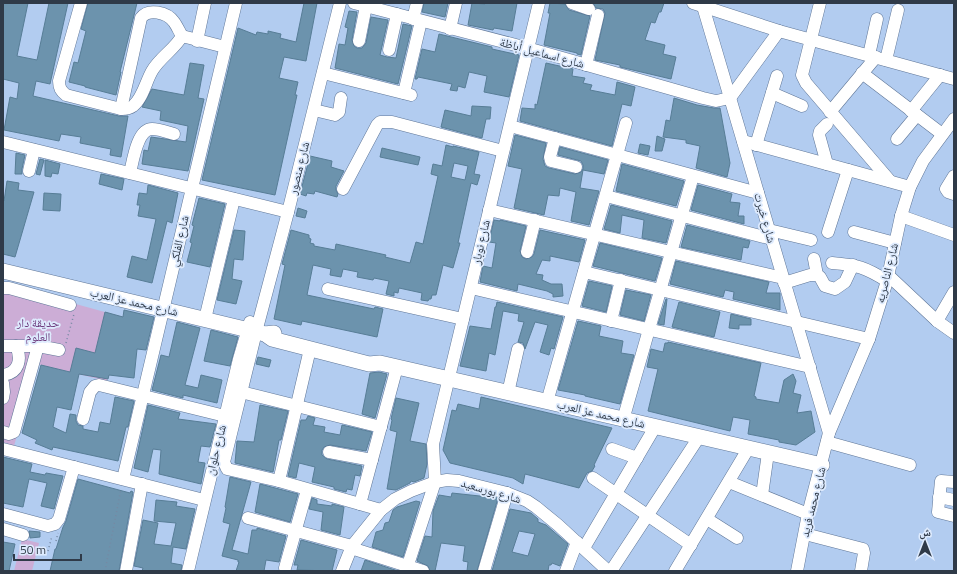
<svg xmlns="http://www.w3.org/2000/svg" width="957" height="574" viewBox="0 0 957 574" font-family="'Titillium Web','Noto Naskh Arabic',sans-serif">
<rect width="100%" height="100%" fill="#b2ccf0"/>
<g fill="#ccadd6">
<path d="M3,284L123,317L107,381L37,364L14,446L3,442Z"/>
<path d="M22,539L39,543L32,571H14Z"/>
</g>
<g fill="#6c93ad" stroke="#577d96" fill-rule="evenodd">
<path d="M3,3H28L17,56L37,60L49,3H68L50,84L36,81L33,96L119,116H128L121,157L110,155L111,149L80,143L81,137L61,134L59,141L4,130L10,97L17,99L19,83L3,79Z"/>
<path d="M88,3H137L120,72H121L116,95L85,87V86L69,82L74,62L78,63L86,31L81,29Z"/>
<path d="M304,3H317L306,61L284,57L279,78L298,82L295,95H297L275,195L202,180L238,28L256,35L257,32L268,34V31L281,34L280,38L296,42Z"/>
<path d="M424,3H448L445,17L422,12Z"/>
<path d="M472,3L485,4V3H517L512,31L494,28L493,30L468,25Z"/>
<path d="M550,3L565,4L569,10L590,16L581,55L577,54V53L544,45L550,13H548Z"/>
<path d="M593,3H664L661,12H659L655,23L651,22L645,40L665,45L663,54L676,57L671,79L620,67V65L595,60L605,13L603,9L596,8Z"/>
<path d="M349,11L357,12L352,40L354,46L357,48H362L366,43L371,17L388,20L380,55L387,57L396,58L403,24L412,26L398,84L335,68L339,44L345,45L348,28L345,27Z"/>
<path d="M439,34L492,47V49L519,55L509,97L484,92L487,76L469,72L465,88L458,86L457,91L450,90L452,84L418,77L417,79H415L422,49L435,52Z"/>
<path d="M190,63L204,65L198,98L204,99L188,171L142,164L144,150L148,151L151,137L186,142L188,126L160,120L161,111L142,107L152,89L184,95Z"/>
<path d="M546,63L573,69L572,76L585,78L583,83L592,85L590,90L615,95L617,82L635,87L631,106L622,104L612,146L520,121L522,108L535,109V104L537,105Z"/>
<path d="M674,98L697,105L714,108H720L730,163L727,177L696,168L700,146L686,143V140L663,137L666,120L670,121Z"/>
<path d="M472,106L491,107L490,119H486L482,138L441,127L445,110L471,116Z"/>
<path d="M515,135L546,143L543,159L545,166L549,168L575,174L581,172L583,169V165L581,161L558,155L560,147L608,160L604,174L583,170L580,188L599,191L589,225L571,221L576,192L560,188L559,196L548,195L544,215L514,208L522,169L508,166Z"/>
<path d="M657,136L665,139L662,151H655Z"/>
<path d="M640,144L650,146L648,155L638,153Z"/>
<path d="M446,145L453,147V146L479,152L474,174L480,175L477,185L471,183L458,243H460L453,268L443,265L436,295H432L431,299H429L428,301L421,300L422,293L399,288L398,293L394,292V296L386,294L389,281L374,278L373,280L357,277L358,272L343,269L341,277L330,275L331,269L313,265L307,295L374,309L375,307L383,309L377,337L302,321L301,325L274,319L285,265L282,264L291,230L309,235V238L311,239L310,243L314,244V246L335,250L336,244L386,255L385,257L410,263L416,242L423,244L438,176L431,174L433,164L442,166ZM454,163L468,166L465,180L451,177Z"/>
<path d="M382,148L420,157L418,165L380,157Z"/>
<path d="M16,153L25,155L22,169V174H15Z"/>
<path d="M310,156L332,161L331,167L344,171L336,186V190L338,194L337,197L315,191L314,194L307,193L306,196L300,194Z"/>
<path d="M40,159L44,160L40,175L36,174Z"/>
<path d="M45,160L60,164L58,174L52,173L51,177L45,176Z"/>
<path d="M622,164L684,181L676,206L616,191Z"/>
<path d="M101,174L124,179L122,190L99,184Z"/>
<path d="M7,181L19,183L18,190L34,192L15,257L3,254V201H4Z"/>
<path d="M148,185L178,193L172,223L167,221L152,283L127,277L132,256L147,260L156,219L138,216L140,205H137L139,193L147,194Z"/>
<path d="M698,185L732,194L730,202L740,203L738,216H744V224L691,210Z"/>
<path d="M44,193L61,194L60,211L43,210Z"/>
<path d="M199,198L225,204L210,267L187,262L192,243L190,242L194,226L192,225Z"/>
<path d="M611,205L672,221L666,243L642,238L644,220L622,215L620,233L604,229Z"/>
<path d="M298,208L307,211L305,218L296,216Z"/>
<path d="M494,220L500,221V220L526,226L520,251L522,257L526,259L532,257L534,254L540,230L585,240L579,262L550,256V261L542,260L536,274L543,275L542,280L551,284H562L563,296L553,297V294L547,291L518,284L517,291L480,282L483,266L492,268L496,243L489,242Z"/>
<path d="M687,225L750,241L748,248L743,247L741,260L681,247Z"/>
<path d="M234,230L245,231L243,260L234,259L232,279L242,281L236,304L217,300Z"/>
<path d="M600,243L662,258L655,281L593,266Z"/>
<path d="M676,261L769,282L766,293H780V310L733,299L734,292L725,290L723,297L670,284Z"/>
<path d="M589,281L612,286L606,312L582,306Z"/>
<path d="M626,290L651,295L644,321L620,315Z"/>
<path d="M666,299H667L664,325L658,324Z"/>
<path d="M497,302L563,317L554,349L551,348L549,355L540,352L548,325L535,322L525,349L523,343L518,342L524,322L518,321L519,314L503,311L495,355L489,353L486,371L460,366L470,326L491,329L495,307H496Z"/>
<path d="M679,302L720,312L714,337L672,327Z"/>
<path d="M124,310L154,317L146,350L137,349L134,378L109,375L108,379L79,374L71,410L57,407L53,427L66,433L70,414L76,415V421L78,425L83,426V429L98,432L100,422L110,424L115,397L134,401L128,427H126L118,461L53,447L52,450L35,443L37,440L22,433L41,365L70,372L76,348L95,353L105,312L123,317Z"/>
<path d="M731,314L751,319V325H739V329L729,328Z"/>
<path d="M578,321L601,326L599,336L623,341L621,353L634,355L620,404L585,396V395L558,390Z"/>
<path d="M177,322L200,328L185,385L198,388L201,375L222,380L217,403L183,395V398L152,390L161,355L169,357Z"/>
<path d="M211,330L238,337L230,366L204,361Z"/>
<path d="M668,342L761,363L754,396L756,397V399L779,403L784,380L793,374L796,381L793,393L801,395L797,413L811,411L815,432L796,445L779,442V440L748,434L750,420L733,417L730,431L648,411L658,369L647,367L651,349L663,352L665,343H668Z"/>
<path d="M258,357L271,360L269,367L256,364Z"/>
<path d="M379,372L387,374L375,418L362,414L370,373Z"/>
<path d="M481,397L612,428L594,465L595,466L592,471L587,473L579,488L525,474L523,484L513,478L450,463L443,450L452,410L456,411L458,404L479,409Z"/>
<path d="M396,398L419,403L410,441L426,444L427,464L424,478L414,482L411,481L410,483L396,490L387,489L397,432L390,430L392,420L391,419Z"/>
<path d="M148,405L180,413L178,419L216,424L210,447L201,446L198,462L205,463L201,484L159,474L161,450L153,449L148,472L134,468Z"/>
<path d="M260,405L288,411L281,440H279L273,472L235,463L237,441L254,442Z"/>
<path d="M308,416L315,418L313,425L325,427L324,432L340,435L342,425L372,432L366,451L330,445L324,447L322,450V455L327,459L362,466L360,476L355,475L352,490L347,489L346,492L334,489V487L312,482L315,467L299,463L296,478L288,476L301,420H306Z"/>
<path d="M3,457L32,464L30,472L45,475L46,473L63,476L54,509L41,506L47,483L29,479L23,507L3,503Z"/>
<path d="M230,477L251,482L232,550L248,554L252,530H257V528L286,536L279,562L266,560L264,571H236L239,562H238V560L222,556L230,524L223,522L226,508L225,507Z"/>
<path d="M78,479L130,493L131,491L133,492L119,571H50L55,549H56L63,527L66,521Z"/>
<path d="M260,484L298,494L290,522L255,512Z"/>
<path d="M452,493L498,498L477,571H467L468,562L463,561L465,546L441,543L435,571H430L428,566L417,561L425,536L432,537L433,511L439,495L451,497Z"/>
<path d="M312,498L317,500V504L332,506V504L344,507L340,535L321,530L323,512L309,509Z"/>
<path d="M156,500L177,502L176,506L195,509L186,549L173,547L171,563L182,565L181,571H142L143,568L134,566L143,520L158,523L154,544L171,546L176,523L154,521Z"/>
<path d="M416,501L420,502L403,557L372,547L376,532L383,530L385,523L389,522L393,510L397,507Z"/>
<path d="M510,509L531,513L538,519V522L546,525L568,544L560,566L552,563L551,565H549L548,571H492ZM519,531L535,534L528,556L512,552Z"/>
<path d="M29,531L40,532V537L30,538Z"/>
<path d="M301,540L337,550L332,571L297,570L298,565H294Z"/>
<path d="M3,542L15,544L9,571H3Z"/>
<path d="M365,560L398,571H361Z"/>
</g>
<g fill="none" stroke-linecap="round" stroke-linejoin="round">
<g stroke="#607798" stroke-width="13">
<g id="minor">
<path d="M81,3L59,81C59,88 61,91 66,95L121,109C125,109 129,109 133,106C143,98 146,81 152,71C160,57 175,49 182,36"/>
<path d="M340,3L288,212L256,332L224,462L227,469L279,481L381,510"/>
<path d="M354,3L527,48L703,98L716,101L730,98L779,31"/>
<path d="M572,3L589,9"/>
<path d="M693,3L779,31L954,79"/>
<path d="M702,3L829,433"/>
<path d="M820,3L802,75L806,83L890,181"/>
<path d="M413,19L417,3"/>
<path d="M450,29L456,3"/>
<path d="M197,41L205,3"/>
<path d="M359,41L366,6"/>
<path d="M389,50L397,14"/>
<path d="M869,55L877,19"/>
<path d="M886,60L898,10"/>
<path d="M586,65L598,15"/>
<path d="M323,73L411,95"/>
<path d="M862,73L942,134"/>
<path d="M404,93L421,21"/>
<path d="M772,93L802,106"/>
<path d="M121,109L141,18C148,8 167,12 174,22C177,26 179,31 182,36L225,47"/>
<path d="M314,110L335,115L339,112L341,98"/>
<path d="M911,111L940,75"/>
<path d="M830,112L876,57"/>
<path d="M827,124L820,131L819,135L827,164"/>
<path d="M510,126L758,193"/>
<path d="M555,138L550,157L551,161L576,167"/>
<path d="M897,139L917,115"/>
<path d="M743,141L910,187"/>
<path d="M3,142L288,212"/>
<path d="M756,145L777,76"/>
<path d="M29,171L34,150"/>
<path d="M130,173C133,161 137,129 152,129C159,129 167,132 174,134"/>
<path d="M954,176L946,189L948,192L954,194"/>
<path d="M343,189L377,125L380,122H392L503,151"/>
<path d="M606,196L772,239"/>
<path d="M489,210L783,278"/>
<path d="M901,216L954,235"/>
<path d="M769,230L811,240"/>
<path d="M828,232L848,170"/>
<path d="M854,232L895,243"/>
<path d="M527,252L535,220"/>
<path d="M814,259L817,275"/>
<path d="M832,263C857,265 865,267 887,281"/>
<path d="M584,272L869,339"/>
<path d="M888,275L937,321L954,333"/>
<path d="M784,283L810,275H817L820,277L825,286L835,289L845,282L853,265"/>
<path d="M3,288H9L70,305"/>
<path d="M471,288L810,367"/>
<path d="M328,289L463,319"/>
<path d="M205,319L234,199"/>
<path d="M611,321L621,280"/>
<path d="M937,321L954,292"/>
<path d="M3,346H38L59,350"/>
<path d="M3,375C19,373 22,359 16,346"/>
<path d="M3,383L4,392L3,398"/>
<path d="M241,392L381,427"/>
<path d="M508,393L518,349"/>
<path d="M547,402L626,123"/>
<path d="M83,419L90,392L95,386L99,385L225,416"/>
<path d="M623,420L693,176"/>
<path d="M3,432L9,434L14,432L38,346"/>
<path d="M827,442L910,465"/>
<path d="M3,449L204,500"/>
<path d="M612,449L637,458"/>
<path d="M329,452L372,460"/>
<path d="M593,478L691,545"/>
<path d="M123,479L236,3"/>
<path d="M279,481L310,349"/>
<path d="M729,482L808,514"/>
<path d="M954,482L941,481L938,512L954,516"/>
<path d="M762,495L768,453"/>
<path d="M939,497L954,500"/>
<path d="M360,504L397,367"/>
<path d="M3,514L48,526L55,524L59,519L74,467"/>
<path d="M248,518L352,546"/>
<path d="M707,519L737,538"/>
<path d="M3,529L23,535"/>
<path d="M805,534L863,549L864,553L861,571"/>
<path d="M351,548L423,571"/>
<path d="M584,548L655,427"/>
<path d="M285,568L307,490"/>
<path d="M126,571L142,484"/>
<path d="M188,571L239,359L250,322"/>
<path d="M342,571L352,546L381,510L395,499L411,491L435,482L447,480L459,481L507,493L527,501L536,507L558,525L608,571"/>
<path d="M406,571L435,482L433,444L539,3"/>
<path d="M484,571L507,493"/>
<path d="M566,571L577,542"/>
<path d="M611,571L699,437"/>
<path d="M675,571L748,449"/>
<path d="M797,571L808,514L829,433L869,339L887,281L901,216L910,187L923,161L954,119"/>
</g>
</g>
<g stroke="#607798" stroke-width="16">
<g id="major">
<path d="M3,271L265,334L274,333"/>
<path d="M265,334L272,339L369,364L380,363L822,465"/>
</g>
</g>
<g stroke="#7689a3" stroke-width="1.5" stroke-dasharray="1 3" stroke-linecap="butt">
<path d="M66,343L74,314"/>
<path d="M56,541L58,533"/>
<path d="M48,551L52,536"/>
<path d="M105,571L121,489"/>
</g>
<use href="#minor" stroke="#fff" stroke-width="12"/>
<use href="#major" stroke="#fff" stroke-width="15"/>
</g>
<g text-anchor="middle" stroke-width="3.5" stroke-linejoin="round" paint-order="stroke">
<g font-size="12" fill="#2f3a48" stroke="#deebfe">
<text transform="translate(542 53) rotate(15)" y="4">شارع اسماعيل أباظة</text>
<text transform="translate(299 168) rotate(-76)" y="4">شارع منصور</text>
<text transform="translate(765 218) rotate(74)" y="4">شارع خيرت</text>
<text transform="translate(179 241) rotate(-77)" y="4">شارع الفلكي</text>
<text transform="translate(481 242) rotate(-77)" y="4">شارع نوبار</text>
<text transform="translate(887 273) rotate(-76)" y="4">شارع الناصريه</text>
<text transform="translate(134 302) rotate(13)" y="4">شارع محمد عز العرب</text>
<text transform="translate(601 414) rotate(13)" y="4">شارع محمد عز العرب</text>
<text transform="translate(216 450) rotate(-76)" y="4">شارع حلوان</text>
<text transform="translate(491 491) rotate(16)" y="4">شارع بورسعيد</text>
<text transform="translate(813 502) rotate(-76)" y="4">شارع محمد فريد</text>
</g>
<g font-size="12" fill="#6d3b7d" stroke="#deebfe">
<text x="38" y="327">حديقة دار<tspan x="38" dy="14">العلوم</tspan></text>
</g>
</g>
<rect width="957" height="574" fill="none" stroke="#2f3a48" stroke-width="8"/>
<g transform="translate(925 542)" stroke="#deebfe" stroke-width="3" paint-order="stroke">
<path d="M0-3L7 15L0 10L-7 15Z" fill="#2f3a48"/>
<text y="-6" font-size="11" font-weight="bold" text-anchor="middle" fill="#2f3a48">ش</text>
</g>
<path d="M14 554v6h67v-6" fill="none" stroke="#2f3a48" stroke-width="2"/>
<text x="20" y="554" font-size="12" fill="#2f3a48" stroke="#deebfe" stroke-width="3" paint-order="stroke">50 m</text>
</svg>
